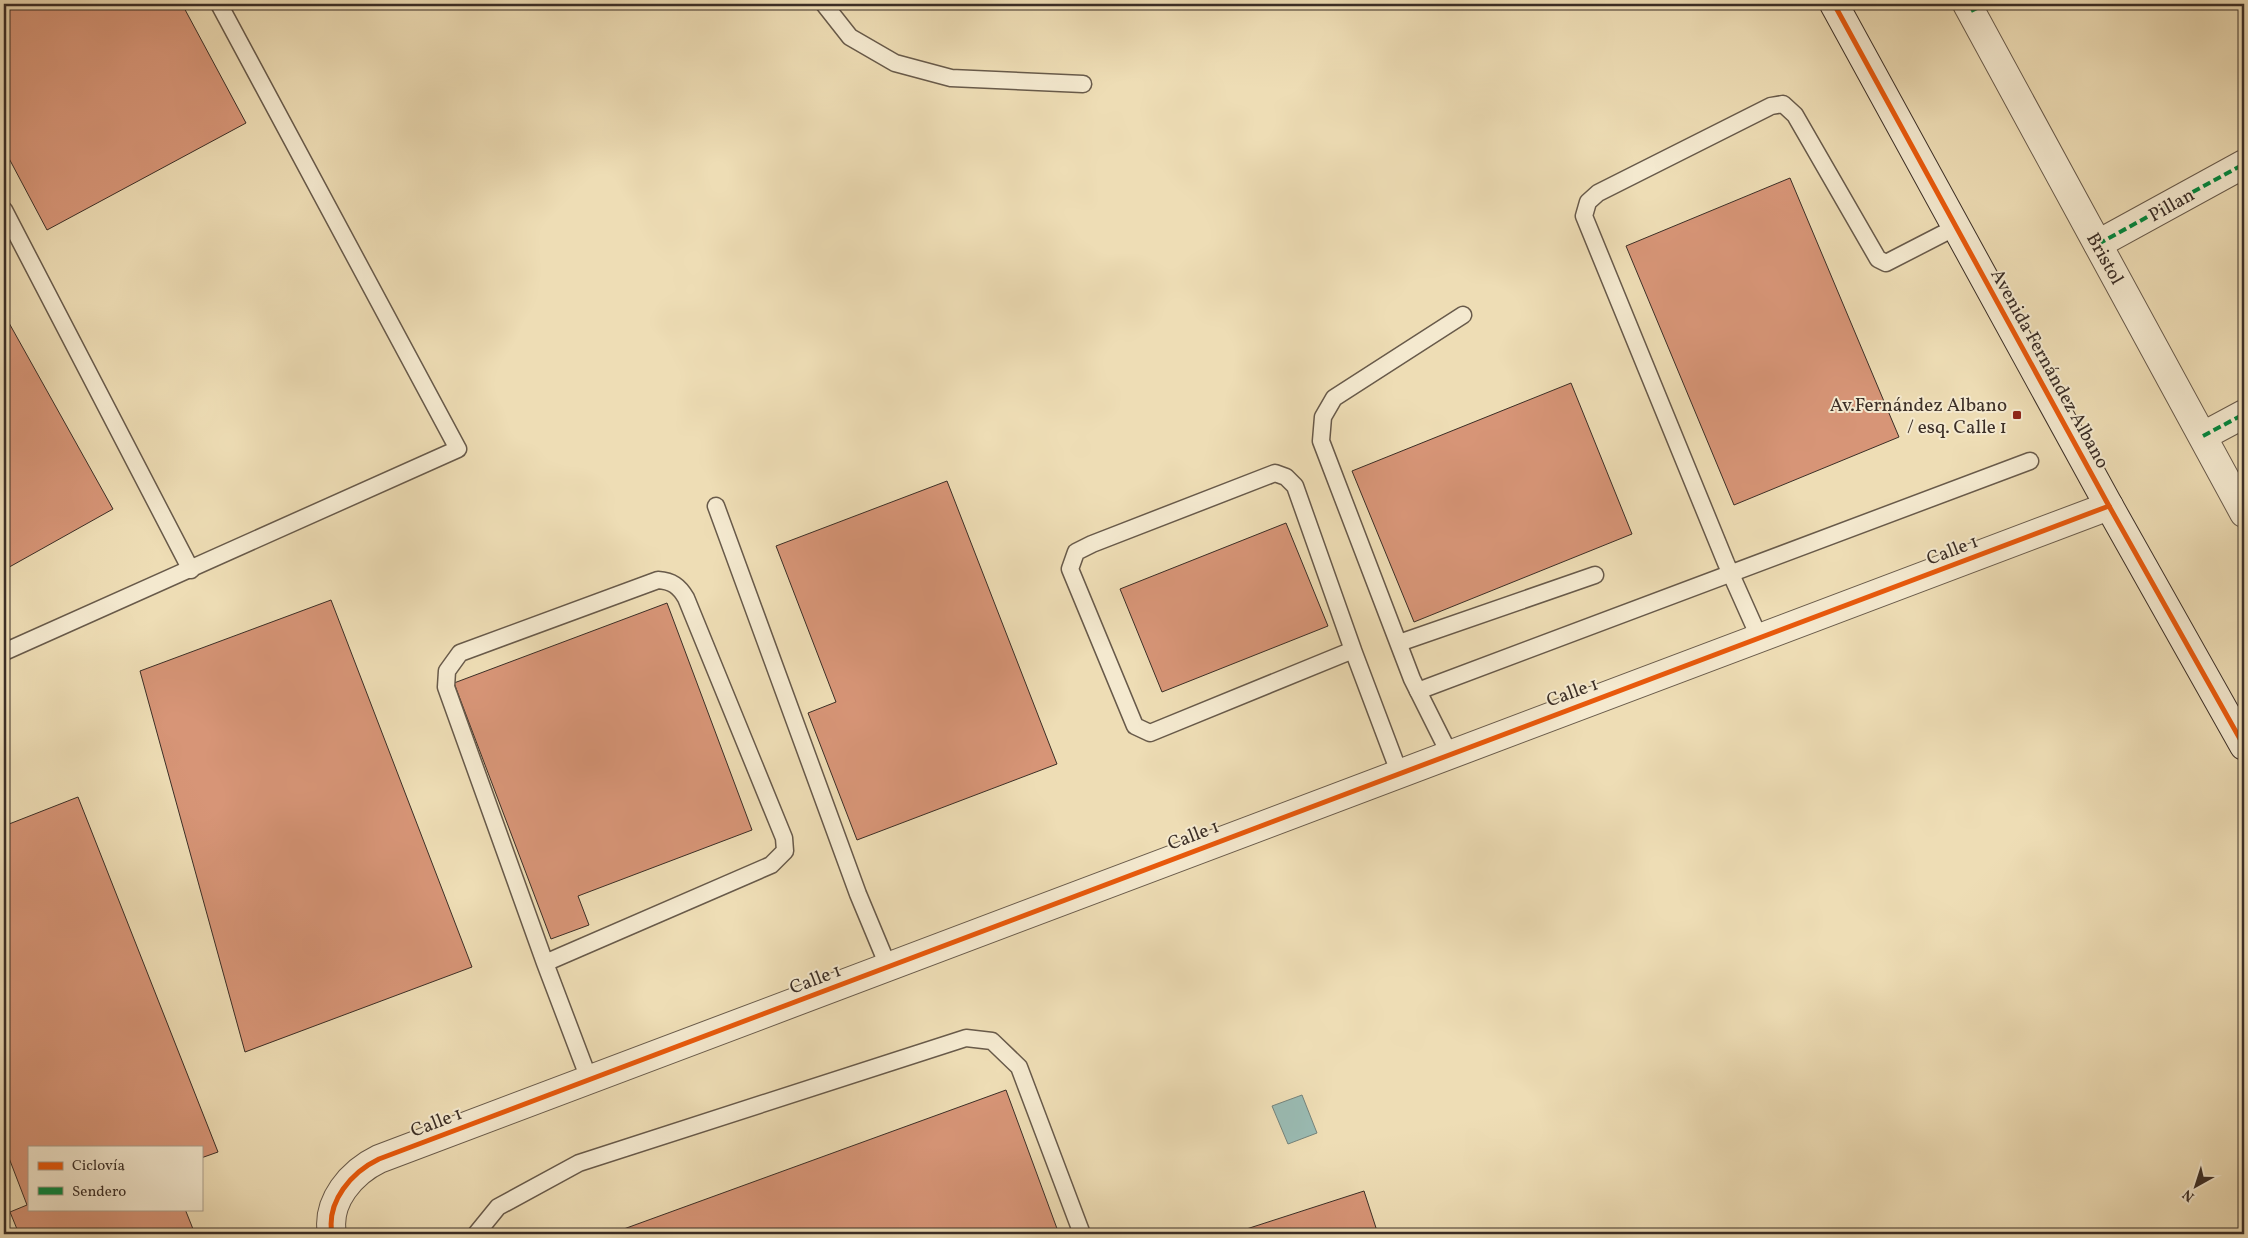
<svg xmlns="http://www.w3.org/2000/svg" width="2248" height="1238" viewBox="0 0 2248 1238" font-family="Vollkorn,serif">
<rect width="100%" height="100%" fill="#eeddb5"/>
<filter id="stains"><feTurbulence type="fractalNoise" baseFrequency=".004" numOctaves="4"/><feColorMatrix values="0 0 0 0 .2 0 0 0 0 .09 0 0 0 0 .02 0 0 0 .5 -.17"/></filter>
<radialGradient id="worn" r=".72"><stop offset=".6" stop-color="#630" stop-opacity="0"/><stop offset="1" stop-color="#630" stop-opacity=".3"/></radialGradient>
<path fill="#9abbb3" stroke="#74837b" d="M1302,1095L1317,1133L1288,1144L1272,1106Z"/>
<g fill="#d79577" stroke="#3b2e26">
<path d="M4,4H182L246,123L47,230L4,149Z"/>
<path d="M1790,178L1899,437L1734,505L1626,246Z"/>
<path d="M4,314L113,509L4,570Z"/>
<path d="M1571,383L1632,534L1414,622L1352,471Z"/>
<path d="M947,481L1057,764L857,840L808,713L836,702L776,546Z"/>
<path d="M1286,523L1328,626L1162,692L1120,589Z"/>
<path d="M331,600L472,967L245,1052L140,671Z"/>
<path d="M667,603L752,830L578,896L589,925L551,939L454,683Z"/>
<path d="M78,797L218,1152L201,1158V1147H29V1209H185L195,1234H19L10,1212L27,1205L4,1145V826Z"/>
<path d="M1006,1090L1059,1234H610Z"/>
<path d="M1364,1191L1378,1234H1231Z"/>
</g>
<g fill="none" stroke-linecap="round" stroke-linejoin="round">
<g stroke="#685a4a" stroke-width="19">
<g id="lane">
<path d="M824,4L850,37L895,63L951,78L1083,84"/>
<path d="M4,210L191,570"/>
<path d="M716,506L858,894L888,966"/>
<path d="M1759,637L1726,563L1584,216L1588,202L1598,193L1771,106L1783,104L1795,115L1878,259L1886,263L1956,227"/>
<path d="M1399,643L1595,575"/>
<path d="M1353,650L1295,486L1286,477L1275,473L1092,544L1076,552L1070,569L1135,726L1150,733L1353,650L1399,772"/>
<path d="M4,652L458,449L219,4"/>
<path d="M1418,691L2030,461"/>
<path d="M1449,753L1412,679L1321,441L1323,417L1334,398L1463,315"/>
<path d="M545,963L771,865L785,851L784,838L686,598C679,586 672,581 658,580L460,653L447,671L446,687L545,963L589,1079"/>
<path d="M476,1234L498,1207L579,1163L966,1038L992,1041L1019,1067L1082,1234"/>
</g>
</g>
<g stroke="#685a4a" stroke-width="30">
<g id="street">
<path d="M1967,4L2244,513"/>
<path d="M2098,244L2244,164"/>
<path d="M2203,436L2244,414"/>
<path d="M332,1234C326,1201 352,1172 379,1159L2109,506"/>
</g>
</g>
<g stroke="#3b2e26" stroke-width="30">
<path id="secondary" d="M1834,4L2109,506L2244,746"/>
</g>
<use href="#lane" stroke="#f4e9cf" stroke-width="16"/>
<use href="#street" stroke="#f4e9cf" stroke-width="28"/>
<use href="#secondary" stroke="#f4e9cf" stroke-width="28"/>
<g stroke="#00873e" stroke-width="4" stroke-dasharray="8 4" stroke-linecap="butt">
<path d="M1971,11L1985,4"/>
<path d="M2098,244L2244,164"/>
<path d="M2203,436L2244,414"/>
</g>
<g stroke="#f4e9cf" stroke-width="8">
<g id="cycleway">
<path d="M1834,4L2109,506L2244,746"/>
<path d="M332,1234C326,1201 352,1172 379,1159L2109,506"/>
</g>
</g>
<use href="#cycleway" stroke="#e8590c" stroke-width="5"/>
</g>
<rect fill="#8f2418" stroke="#f4e9cf" stroke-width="2" x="2012" y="410" width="10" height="10" rx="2.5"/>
<g text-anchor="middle" stroke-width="4" stroke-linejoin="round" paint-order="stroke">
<g font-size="19" fill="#3b2e26" stroke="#f4e9cf">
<text transform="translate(2171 204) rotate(-29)" y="7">Pillan</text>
<text transform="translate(2106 258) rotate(61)" y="7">Bristol</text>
<text transform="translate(2051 368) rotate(61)" y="7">Avenida Fernández Albano</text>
<text transform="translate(1952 549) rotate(-21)" y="7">Calle 1</text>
<text transform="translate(1572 691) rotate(-20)" y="7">Calle 1</text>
<text transform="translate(1193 834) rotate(-21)" y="7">Calle 1</text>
<text transform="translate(815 978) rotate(-21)" y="7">Calle 1</text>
<text transform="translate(436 1121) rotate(-21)" y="7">Calle 1</text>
</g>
<g font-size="19" fill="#3b2e26" stroke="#f4e9cf" text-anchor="end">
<text x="2007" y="411">Av.Fernández Albano<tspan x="2007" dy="22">/ esq. Calle 1</tspan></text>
</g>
</g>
<rect width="2248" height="1238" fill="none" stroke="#eeddb5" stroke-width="20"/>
<rect x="5" y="5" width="2238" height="1228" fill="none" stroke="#3b2e26" stroke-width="2.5"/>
<rect x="10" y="10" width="2228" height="1218" fill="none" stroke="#3b2e26"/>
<rect x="28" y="1146" width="175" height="65" fill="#f4e9cf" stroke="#aa9e8b"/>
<rect x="38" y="1162" width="25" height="8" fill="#e8590c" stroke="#aa9e8b"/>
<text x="72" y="1170" font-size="15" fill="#3b2e26">Ciclovía</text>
<rect x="38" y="1187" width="25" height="8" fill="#00873e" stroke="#aa9e8b"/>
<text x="72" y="1196" font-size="15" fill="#3b2e26">Sendero</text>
<g transform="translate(2196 1186) rotate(219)" stroke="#f4e9cf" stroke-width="4" paint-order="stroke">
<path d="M0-4L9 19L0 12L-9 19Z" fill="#3b2e26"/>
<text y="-8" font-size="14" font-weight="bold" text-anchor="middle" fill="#3b2e26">N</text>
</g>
<rect width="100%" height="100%" filter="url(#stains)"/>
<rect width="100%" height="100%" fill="url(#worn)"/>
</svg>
